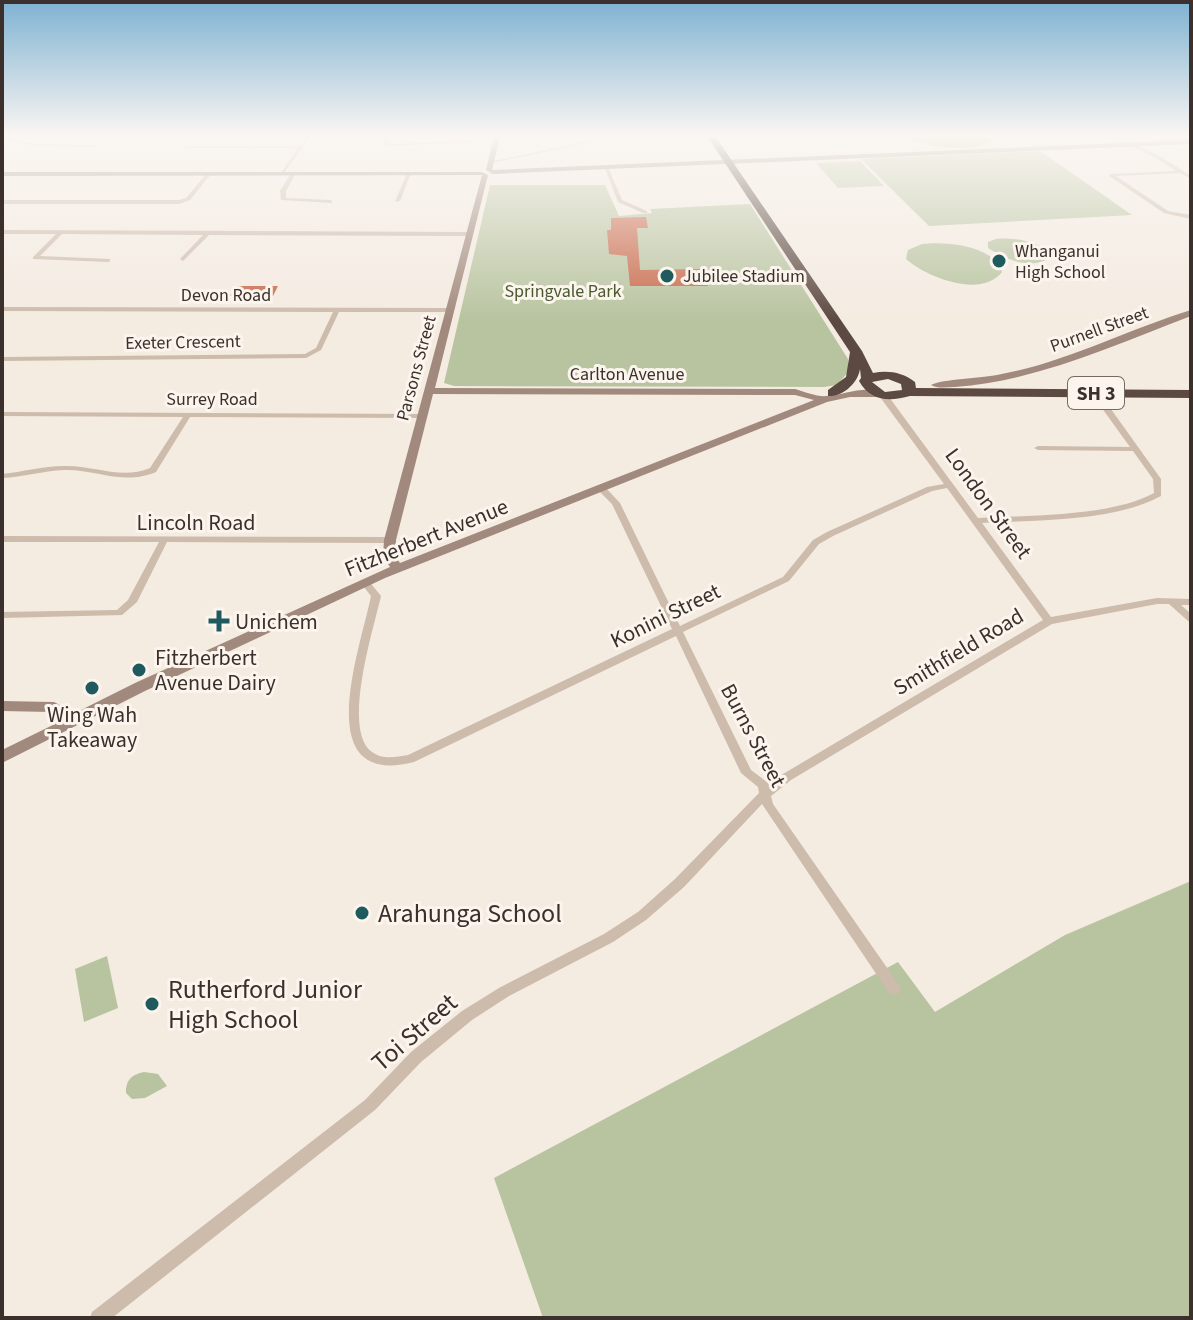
<svg xmlns="http://www.w3.org/2000/svg" width="1193" height="1320" viewBox="0 0 1193 1320" font-family="'Source Sans 3',sans-serif">
<rect width="100%" height="100%" fill="#f4ebe1"/>
<g fill="#b8c4a0">
<path d="M904,136H997V138C974,155 928,148 904,136Z"/>
<path d="M1040,151L1132,215L929,226L861,159Z"/>
<path d="M860,161L884,186L838,188L816,163Z"/>
<path d="M490,185H605L619,216L652,213L650,209L750,204L848,359L849,371L837,385L824,387L454,386L444,383Z"/>
<path d="M996,239C1013,237 1043,241 1051,257C1032,271 1005,259 988,248V242Z"/>
<path d="M922,244C945,241 994,245 1002,272C981,299 926,277 906,259L908,250Z"/>
<path d="M1191,881V1318H543L494,1178L898,962L935,1012L1065,935Z"/>
<path d="M107,956L118,1008L84,1022L75,969Z"/>
<path d="M144,1072L158,1074L167,1086L145,1098L132,1099L126,1093C125,1081 132,1074 144,1072Z"/>
</g>
<g fill="#c8694b">
<path d="M646,217L648,228H637L640,270L704,269L708,286H630L627,256L609,254L607,230H611V218Z"/>
<path d="M235,286H278L273,296H230Z"/>
</g>
<g fill="none" stroke-linecap="round" stroke-linejoin="round">
<g fill="#cdbbac" fill-rule="evenodd">
<path d="M307,136H311L283,174L281,173L298,148H185L183,147L185,146H300Z"/>
<path d="M385,136H389L387,142L390,144L495,140L497,141L390,146L382,143Z"/>
<path d="M613,136H621L491,163L489,162Z"/>
<path d="M1110,136H1116L1160,156L1191,176V179L1180,173L1116,176L1168,211L1191,215V219L1164,213L1109,176L1111,174L1176,171L1156,158Z"/>
<path d="M2,138L35,144L96,145L98,146L96,147L35,146L2,140Z"/>
<path d="M604,166L608,167L622,200L647,211V213H643L618,202Z"/>
<path d="M292,172L296,173L286,191V198L330,200L332,201V203L281,200L280,191Z"/>
<path d="M409,172L411,173L400,201L395,202L407,173Z"/>
<path d="M207,173L211,174L190,200L179,204H2V200H179L186,198Z"/>
<path d="M2,230L469,232L472,234L469,236L209,235L183,261L180,259L181,258L203,235L62,234L40,256L110,259V261L108,262L33,259V257L56,234H2Z"/>
<path d="M2,307L449,308L452,310L449,312H339L321,350L306,358L2,361V357L305,354L316,348L333,312L2,311Z"/>
<path d="M1092,391H1098L1161,479V496C1113,522 1036,520 982,523L1051,617L1157,598L1191,599V605H1181L1191,614V622L1188,621L1169,604H1157L1052,624L791,780L771,796L773,804L899,985L901,989L899,993L894,995L889,993L762,804L684,887L646,920L613,942L509,996L472,1020L421,1062L375,1110L112,1318H90L92,1312L365,1100L411,1052L462,1011L499,988L604,934L638,912L675,879L759,793L758,787L741,773L676,636L414,762C308,789 361,647 371,596L360,582L362,580H368L381,596C374,627 341,731 372,752C383,760 396,757 408,755L672,629L612,504L598,490V486H604L620,503L680,626L783,577L813,540L827,532L927,487L944,484L880,397V393H886L978,518C1029,515 1110,517 1154,493L1153,479L1133,451L1038,450L1034,448L1038,446L1130,447L1091,393ZM947,488L1043,620L783,774L769,785L767,782L751,770L683,632L789,581L819,544L833,536L932,491Z"/>
<path d="M2,412L422,414L426,416L422,418L190,417L156,472C123,486 97,469 64,470C43,471 23,477 2,478V474C23,472 43,466 64,466C93,465 121,480 150,468L183,417L2,416Z"/>
<path d="M2,536L390,537L394,540L390,543L167,542L137,602L122,615L2,618V612L117,610L128,600L159,542H2Z"/>
</g>
<g fill="#a18a7d" fill-rule="evenodd">
<path d="M494,136H500L492,170L1191,140V144L493,174L486,170Z"/>
<path d="M2,172H482L488,175L435,388L795,389C805,392 817,397 827,396C845,395 867,384 884,394L879,397H850L827,402L385,578L145,691L2,763V750L63,720L51,712L2,711V701L54,702L75,713L135,683L390,567L383,556L384,540L482,175L2,176ZM433,394L795,395L814,400L400,563L395,556L396,540Z"/>
<path d="M1191,310V316C1115,345 1037,381 955,387C946,387 938,389 931,385C942,379 982,378 997,375C1065,363 1126,330 1191,310Z"/>
</g>
<path fill="#5c4a42" fill-rule="evenodd" d="M707,136H715L862,351L873,373C888,370 902,372 915,382L916,388L1191,390V398L910,396C889,402 870,401 859,381L861,378L860,369C858,383 843,397 828,396V390L846,377L850,352ZM888,379L901,384L902,390L885,392L872,382Z"/>
</g>
<linearGradient id="sky" x2="0" y2="1"><stop stop-color="#7eb2d2"/><stop offset="0.42" stop-color="#faf6f2"/><stop offset="1" stop-color="#faf6f2" stop-opacity="0"/></linearGradient>
<rect width="1193" height="321" fill="url(#sky)"/>
<g fill="#1f5a5e" stroke="#fbf5ee" stroke-width="3">
<circle cx="999" cy="261" r="8"/>
<circle cx="667" cy="276" r="8"/>
<path d="M215 609h8v8h8v8h-8v8h-8v-8h-8v-8h8z"/>
<circle cx="139" cy="670" r="8"/>
<circle cx="92" cy="688" r="8"/>
<circle cx="362" cy="913" r="8"/>
<circle cx="152" cy="1004" r="8"/>
</g>
<g text-anchor="middle" stroke-width="6" stroke-linejoin="round" paint-order="stroke">
<g font-size="18" fill="#3b302b" stroke="#fbf5ee" text-anchor="start">
<text x="1015" y="257">Whanganui<tspan x="1015" dy="21">High School</tspan></text>
<text x="683" y="282">Jubilee Stadium</text>
</g>
<g font-size="18" fill="#4a5a2e" stroke="#fbf5ee">
<text x="563" y="297">Springvale Park</text>
</g>
<g font-size="18" fill="#3b302b" stroke="#fbf5ee">
<text x="226" y="301">Devon Road</text>
<text transform="translate(1099 329) rotate(-20)" y="6">Purnell Street</text>
<text transform="translate(183 342) rotate(-1)" y="6">Exeter Crescent</text>
<text transform="translate(416 368) rotate(-75)" y="6">Parsons Street</text>
<text x="627" y="380">Carlton Avenue</text>
<text x="212" y="405">Surrey Road</text>
</g>
<rect fill="#fbf5ee" stroke="#756b66" stroke-width="2" x="1068" y="377" width="56" height="32" rx="6"/>
<g font-size="20" font-weight="bold" fill="#3b302b">
<text x="1096" y="400">SH 3</text>
</g>
<g font-size="22" fill="#3b302b" stroke="#fbf5ee">
<text transform="translate(989 503) rotate(54)" y="8">London Street</text>
<text x="196" y="530">Lincoln Road</text>
<text transform="translate(426 537) rotate(-22)" y="8">Fitzherbert Avenue</text>
<text transform="translate(665 615) rotate(-26)" y="8">Konini Street</text>
<text transform="translate(958 651) rotate(-31)" y="8">Smithfield Road</text>
<text transform="translate(754 735) rotate(62)" y="8">Burns Street</text>
</g>
<g font-size="22" fill="#3b302b" stroke="#fbf5ee" text-anchor="start">
<text x="235" y="629">Unichem</text>
<text x="155" y="665">Fitzherbert<tspan x="155" dy="25">Avenue Dairy</tspan></text>
<text x="92" y="722" text-anchor="middle">Wing Wah<tspan x="92" dy="25">Takeaway</tspan></text>
</g>
<g font-size="26" fill="#3b302b" stroke="#fbf5ee" text-anchor="start">
<text x="378" y="922">Arahunga School</text>
<text x="168" y="998">Rutherford Junior<tspan x="168" dy="30">High School</tspan></text>
</g>
<g font-size="26" fill="#3b302b" stroke="#fbf5ee">
<text transform="translate(414 1032) rotate(-41)" y="9">Toi Street</text>
</g>
</g>
<rect width="1193" height="1320" fill="none" stroke="#3b302b" stroke-width="8"/>
</svg>
